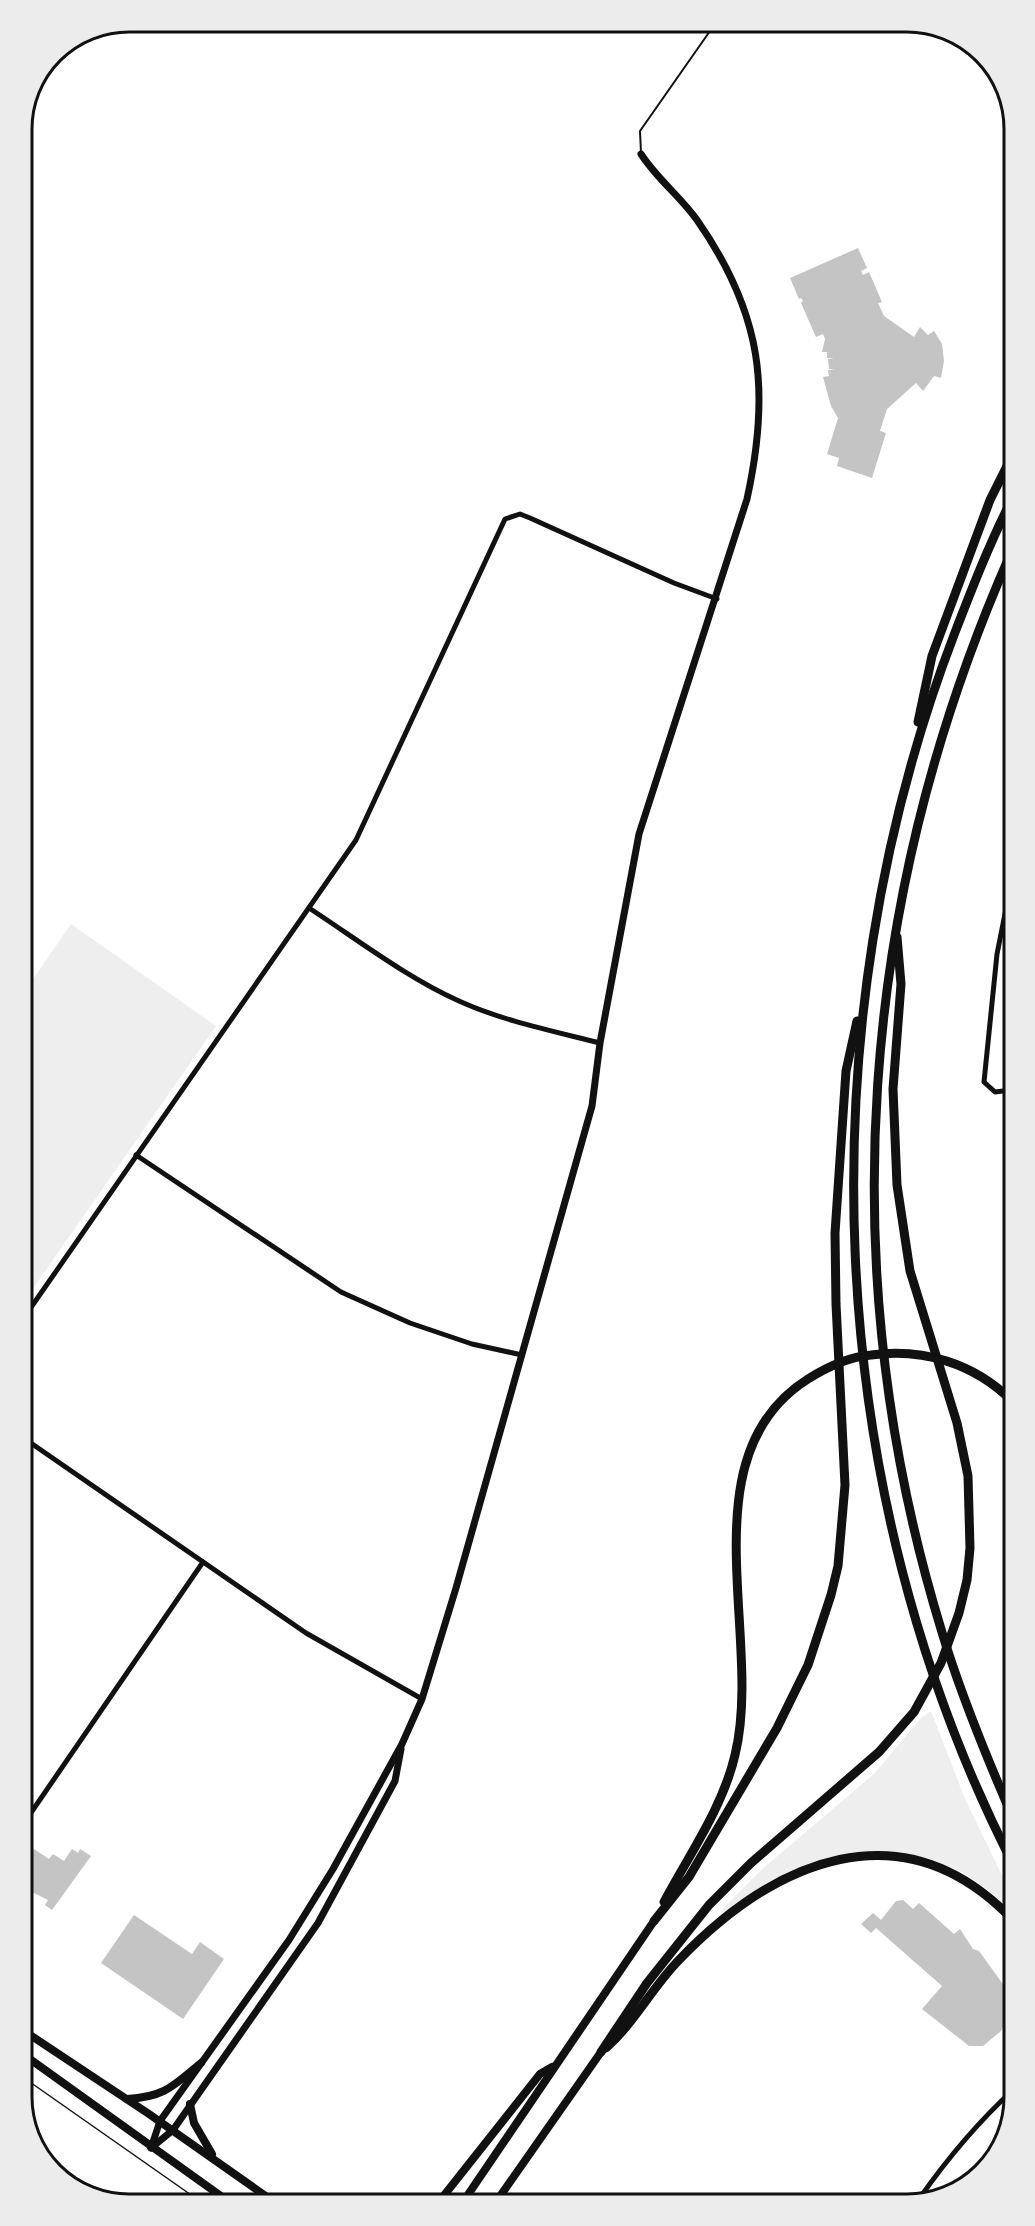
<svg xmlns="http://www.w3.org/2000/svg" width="1035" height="2226" viewBox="0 0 1035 2226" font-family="'Noto Serif',serif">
<rect width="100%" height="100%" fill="#fff"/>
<g fill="#eee">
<path d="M71,924L216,1026L25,1300L24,992Z"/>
<path d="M931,1711L965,1799L1013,1898V1913C926,1820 815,1844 723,1914L721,1911L761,1870L874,1774L921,1718Z"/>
</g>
<g fill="#c4c4c4">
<path d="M858,248L867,268L861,271L863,275L869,272L882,302L878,303L884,316L914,337L920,327L928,335L934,331L942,344L944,361L941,378L934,376L923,391L916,383L887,409L880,431L886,433L872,478L837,466L839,458L827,454L838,418L831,406L823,377L829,376L828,370H835L829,369L828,359L834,358H827V352H822L825,339L823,334L816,337L801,303L803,301L801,298L799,299L790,278Z"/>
<path d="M34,1849L49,1859L53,1854L64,1861L72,1849L78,1853L80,1849L91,1856L52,1910L45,1905L48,1900L26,1889V1861Z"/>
<path d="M903,1900L913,1909L919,1903L954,1934L960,1929L973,1949L979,1951L1005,1987L1009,1998L1007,2019L1001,2031L983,2046H969L922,2009L942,1986L876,1928L871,1933L861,1924L873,1913L881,1920L896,1901Z"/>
<path d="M134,1915L192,1954L200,1942L224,1959L183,2019L101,1963Z"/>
</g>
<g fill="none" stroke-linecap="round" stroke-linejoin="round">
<path stroke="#111" stroke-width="1.5" d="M27,2080L204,2204"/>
<path stroke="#111" stroke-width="2" d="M641,153L640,131L717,21"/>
<g stroke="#111" stroke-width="5">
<path d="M1010,889L997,954L984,1082L995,1092L1011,1090"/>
<path d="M309,908C358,940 406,977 459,1001C503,1021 553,1031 600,1043"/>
<path d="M136,1155L341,1292L410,1323L472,1344L522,1355"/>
<path d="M1010,1219L1011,1220"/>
<path d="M25,1316L356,840L505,519L520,514L530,518L674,583L717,599"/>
<path d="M25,1439L306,1633L422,1699"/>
<path d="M26,1820L203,1562"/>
<path d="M919,2199C947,2159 978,2122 1014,2089"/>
</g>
<g stroke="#111" stroke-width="7">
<path d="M151,2148L160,2121L289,1940L333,1869L402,1744L422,1699L456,1588L592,1106L600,1043L639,834L747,499C771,390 762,313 697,220C680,196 657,179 641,154"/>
<path d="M151,2148L173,2130L318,1923L395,1781L401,1749"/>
</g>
<g stroke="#111" stroke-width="8">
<path d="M27,2033L149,2114L277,2204"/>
<path d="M27,2057L232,2204"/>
<path d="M127,2099C165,2097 173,2086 201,2063"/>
<path d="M190,2104L194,2123L212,2154"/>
</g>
<g stroke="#111" stroke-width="8">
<path d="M463,2202L654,1921"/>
<path d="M496,2202L601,2052"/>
<path d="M438,2203L540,2074L552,2067"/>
</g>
<g stroke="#111" stroke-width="9">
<path d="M1009,505C988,547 971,591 954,635C804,1027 821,1489 1013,1864"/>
<path d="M1010,555C859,898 831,1268 941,1629C960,1693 986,1756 1013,1818"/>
<path d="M918,722L932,656L990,500L1009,462"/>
<path d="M664,1902C689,1855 723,1807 735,1755C764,1638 685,1456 808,1379C827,1367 848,1357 871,1355C923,1348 974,1363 1012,1401"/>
<path d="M654,1921L689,1877L777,1728L808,1665L831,1595L838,1566L845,1485L836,1304L835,1233L846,1071L857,1021"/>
<path d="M606,2048C634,2023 652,1988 678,1961C774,1861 902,1804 1013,1920"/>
<path d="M601,2052L647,1983L709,1905L751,1863L879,1752L914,1712L941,1663L959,1613L967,1580L970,1548L968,1476L957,1423L910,1271L897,1185L893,1089L901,984L897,937"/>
</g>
</g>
<path d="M0 0H1035V2226H0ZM129 32H907A97 97 0 0 1 1004 129V2097A97 97 0 0 1 907 2194H129A97 97 0 0 1 32 2097V129A97 97 0 0 1 129 32Z" fill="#ececec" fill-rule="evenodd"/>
<path fill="none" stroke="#111" stroke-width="3" d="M129 32H907A97 97 0 0 1 1004 129V2097A97 97 0 0 1 907 2194H129A97 97 0 0 1 32 2097V129A97 97 0 0 1 129 32Z"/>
</svg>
